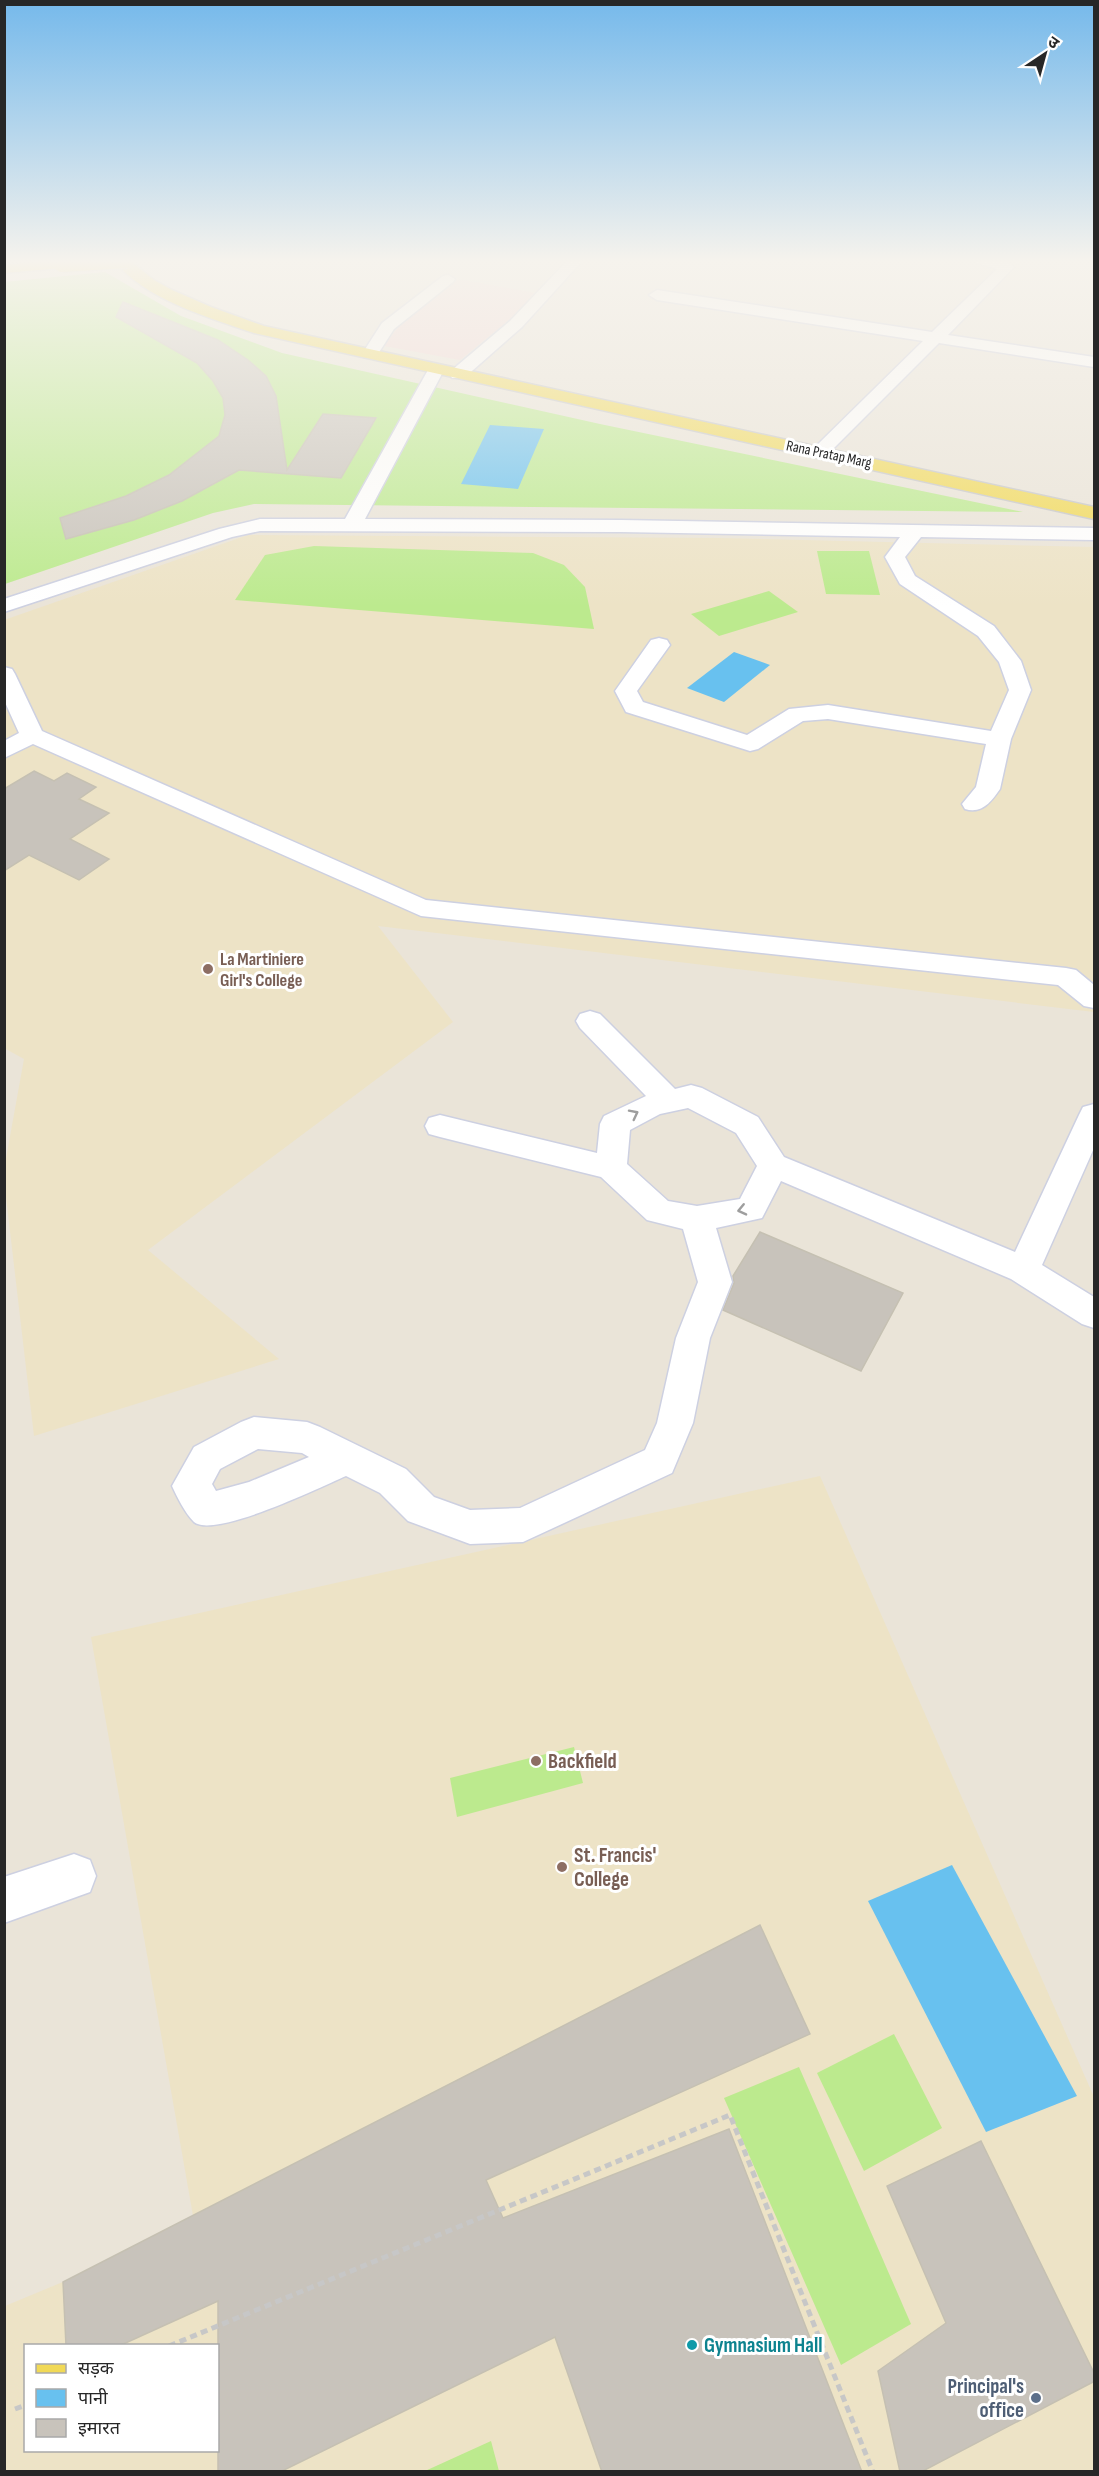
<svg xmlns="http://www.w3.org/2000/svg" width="1099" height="2476" viewBox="0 0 1099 2476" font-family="'Sofia Sans Condensed','Noto Sans Devanagari',sans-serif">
<rect width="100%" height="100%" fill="#eae4d8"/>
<g fill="#ede3c6" fill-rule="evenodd">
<path d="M248,535L719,538L1094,547V1012L378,926L453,1022L148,1250L279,1359L34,1436L4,1180L5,1164L24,1059L4,1048V620Z"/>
<path d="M820,1476L1094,2097V2471L5,2472V2306L195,2227L91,1637ZM26,2346H218V2450H26Z"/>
</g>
<path fill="#f2d5d4" d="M458,279L541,294L460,360L384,346L402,322Z"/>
<g fill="#bcea8e">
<path d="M105,272L181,316L282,353L600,424L1023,512L254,504L213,513L5,584L4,282Z"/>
<path d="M314,546L533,553L564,565L585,587L594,629L235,600L265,555Z"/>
<path d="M817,551H869L880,595L826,594Z"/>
<path d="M769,591L798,612L719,636L691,614Z"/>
<path d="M574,1747L583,1783L457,1817L450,1778Z"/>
<path d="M894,2034L942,2128L864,2171L817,2073Z"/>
<path d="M799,2067L911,2324L841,2365L724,2098Z"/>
<path d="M491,2441L499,2471H425Z"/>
</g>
<g fill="#68c1ef">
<path d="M490,425L544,429L518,489L461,484Z"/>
<path d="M734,652L770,665L724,702L687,688Z"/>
<path d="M952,1865L1077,2096L986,2132L868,1901Z"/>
</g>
<g fill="#c8c3bb" stroke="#c5c0b2" stroke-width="1.5">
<path d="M123,302L218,340L248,360L266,376L276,396L287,470L323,414L376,418L341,478L239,470L182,501L134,520L66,539L60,518L126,496L169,475L219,436L225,415L223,398L213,381L197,363L116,317Z"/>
<path d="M34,771L54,781L67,773L96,787L79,799L109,813L70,839L109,859L79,880L29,855L4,871V789Z"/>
<path d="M760,1232L903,1293L861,1371L723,1310L734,1283L733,1276Z"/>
<path d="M760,1925L810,2034L486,2180L503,2218L729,2129L862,2472H602L555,2337L280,2472H218V2301L119,2346H66L63,2282Z"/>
<path d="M981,2141L1095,2375V2381L921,2472H900L878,2371L946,2323L887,2186Z"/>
</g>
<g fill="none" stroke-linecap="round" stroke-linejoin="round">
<g stroke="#cdd0e1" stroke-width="3">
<g id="minor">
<path d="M568,260H583L522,327L464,378H452L450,374L452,370L510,321Z"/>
<path d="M975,260C988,260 1005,258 1014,267L948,335L1094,357V367L939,343L826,456H814L811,452L814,448L923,341L657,300L649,295L657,290L932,332L997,269L977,263Z"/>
<path d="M448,275L455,279L453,282L394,329L376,357H364L362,354L382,323L443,276Z"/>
<path d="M436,365L444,370L365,519L621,520L1094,528V540L921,537L905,557L915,576L994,626L1021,661L1031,690L1011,739L1000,789C991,802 982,814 965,809L962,804L976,787L986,744L828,719L803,721L758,749L750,751L626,712L615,691L651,640L659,638L667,640L670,645L637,691L643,702L747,735L789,709L828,705L991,731L1009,690L999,662L978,636L900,584L885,557L900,537L621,532L260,531L232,537L4,612V599L219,529L260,519H345L428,370Z"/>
<path d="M4,667L12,669L15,674L42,731L426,900L1066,968L1076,970L1094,985V1008L1084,1006L1058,985L421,916L33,744L4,758V741L19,733L4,700Z"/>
<path d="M590,1011L600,1014L675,1089L691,1085L702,1088L758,1117L784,1157L1015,1252L1079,1115L1083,1107L1094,1104V1148L1042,1265L1094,1297V1328L1082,1324L1011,1279L781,1181L762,1218L716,1228L732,1282L710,1338L693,1423L672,1473L523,1542L470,1544L408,1521L380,1493L346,1476C321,1487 214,1539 194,1522C185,1513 177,1497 172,1486L194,1447L241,1422L254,1417L307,1422L320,1427L406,1469L434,1497L470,1510L520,1508L645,1450L657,1423L676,1338L698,1282L683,1229L647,1220L601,1177L440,1137L429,1134L425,1126L429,1118L440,1115L597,1153L600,1124L604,1116L646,1096L580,1028L576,1021L580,1014ZM688,1108L736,1133L757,1166L740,1199L697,1206L668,1201L627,1164L630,1130L660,1114ZM258,1449L302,1453L309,1457L249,1482L216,1491L212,1484L220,1469Z"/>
<path d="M74,1854L90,1860L96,1876L90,1892L4,1923V1877Z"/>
</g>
</g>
<g stroke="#c7c7c7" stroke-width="3">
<g id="major">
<path d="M57,260L67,261L69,264L62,268L4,273V265Z"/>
<path d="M114,260H129L154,280L172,290L211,307L264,326L1094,507V519L254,333C210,318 143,299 114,260Z"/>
</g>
</g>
<g stroke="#c7c7c7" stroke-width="5" stroke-dasharray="7 4.5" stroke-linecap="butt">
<path d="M169,2346L730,2115L873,2472"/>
<path d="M15,2409L26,2405"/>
</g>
<use href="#minor" fill="#fff" fill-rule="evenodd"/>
<use href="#major" fill="#f1d956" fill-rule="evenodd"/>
<g stroke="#c7c7c7" stroke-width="18" stroke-linecap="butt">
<path id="major-bridge" d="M62,264L127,260"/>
</g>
<use href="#major-bridge" stroke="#f1d956" stroke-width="16"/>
</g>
<defs><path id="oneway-chevron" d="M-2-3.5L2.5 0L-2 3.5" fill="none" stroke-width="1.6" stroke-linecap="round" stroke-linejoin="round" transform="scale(1.5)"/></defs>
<g stroke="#9e9e9e">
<use href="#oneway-chevron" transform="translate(634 1114) rotate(-27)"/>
<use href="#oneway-chevron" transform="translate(742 1210) rotate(167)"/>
</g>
<linearGradient id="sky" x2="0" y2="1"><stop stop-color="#75b9eb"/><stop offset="0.43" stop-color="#f6f3ed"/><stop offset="1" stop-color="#f6f3ed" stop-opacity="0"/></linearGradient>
<rect width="1099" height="607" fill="url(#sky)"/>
<g fill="#8d6e63" stroke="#fff" stroke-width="2">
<circle cx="208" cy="969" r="6"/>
<circle cx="536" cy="1761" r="6"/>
<circle cx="562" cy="1867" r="6"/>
</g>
<circle fill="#0f9aa8" stroke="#fff" stroke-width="2" cx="692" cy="2345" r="6"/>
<circle fill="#5c6f8a" stroke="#fff" stroke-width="2" cx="1036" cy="2398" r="6"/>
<g text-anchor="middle" stroke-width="6" stroke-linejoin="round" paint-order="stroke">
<g font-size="15" fill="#272727" stroke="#fff">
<text transform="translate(829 454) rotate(12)" y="5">Rana Pratap Marg</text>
</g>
<g font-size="18" font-weight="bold" fill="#785e54" stroke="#fff" text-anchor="start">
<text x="220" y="965">La Martiniere<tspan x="220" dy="21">Girl's College</tspan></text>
</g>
<g font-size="21" font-weight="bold" fill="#785e54" stroke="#fff" text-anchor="start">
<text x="548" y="1768">Backfield</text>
<text x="574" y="1862">St. Francis'<tspan x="574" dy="24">College</tspan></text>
</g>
<g font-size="21" font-weight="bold" fill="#0d838f" stroke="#fff" text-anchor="start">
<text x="704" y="2352">Gymnasium Hall</text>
</g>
<g font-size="21" font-weight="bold" fill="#4e5e75" stroke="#fff" text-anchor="end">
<text x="1024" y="2393">Principal's<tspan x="1024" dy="24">office</tspan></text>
</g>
</g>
<rect width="1099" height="2476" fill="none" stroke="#272727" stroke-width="12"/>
<rect x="24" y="2344" width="195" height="108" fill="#ffffff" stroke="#a9a9a9" stroke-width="1.5"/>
<rect x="36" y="2364" width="30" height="9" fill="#f1d956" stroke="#a9a9a9" stroke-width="1.5"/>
<text x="78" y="2374" font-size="18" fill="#272727">सड़क</text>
<rect x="36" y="2389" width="30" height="18" fill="#68c1ef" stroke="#a9a9a9" stroke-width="1.5"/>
<text x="78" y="2404" font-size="18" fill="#272727">पानी</text>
<rect x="36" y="2419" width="30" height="18" fill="#c8c3bb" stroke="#a9a9a9" stroke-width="1.5"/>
<text x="78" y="2434" font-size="18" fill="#272727">इमारत</text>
<g transform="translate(1045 54) rotate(36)" stroke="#ffffff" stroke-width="4.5" paint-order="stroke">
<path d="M0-4.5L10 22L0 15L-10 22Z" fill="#272727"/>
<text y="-9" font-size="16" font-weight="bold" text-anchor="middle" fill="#272727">उ</text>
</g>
</svg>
